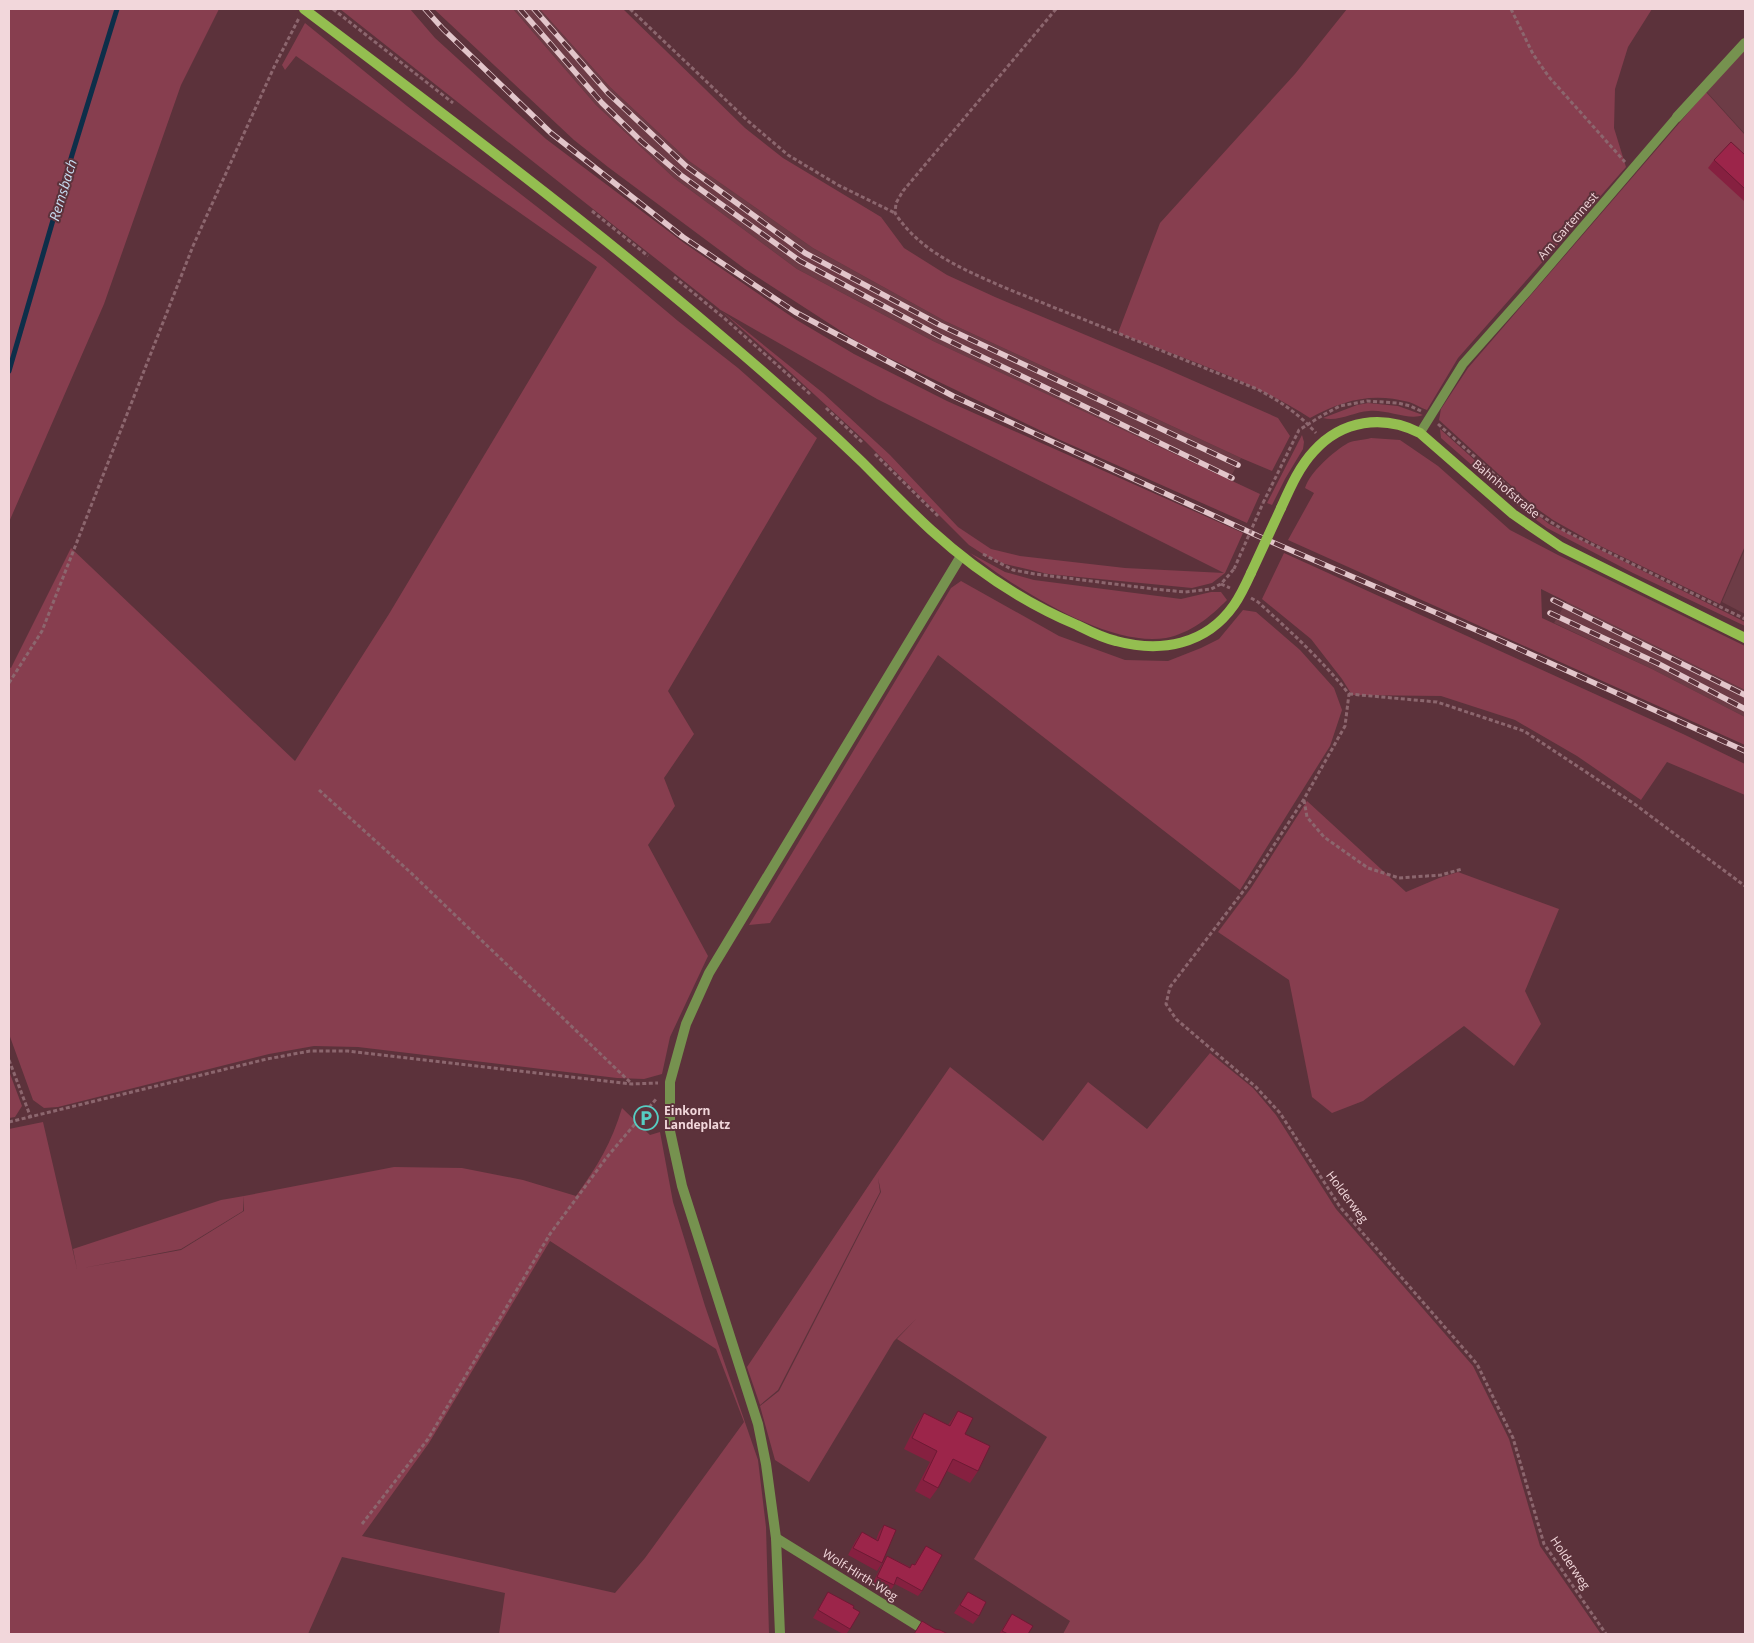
<svg xmlns="http://www.w3.org/2000/svg" width="1754" height="1643" viewBox="0 0 1754 1643" font-family="'Open Sans',sans-serif">
<rect width="100%" height="100%" fill="#5c323b"/>
<g fill="#6d3c46">
<path d="M513,9H540L610,87L689,161L813,248L945,321L1241,458L1229,480L933,341L797,269L674,178L596,105Z"/>
<path d="M1745,47V134L1706,91Z"/>
<path d="M1745,549V614L1722,602Z"/>
<path d="M1567,601L1745,690V717L1652,669L1554,623Z"/>
</g>
<g fill="#873e4f" fill-rule="evenodd">
<path d="M9,9H219L181,85L104,304L9,522Z"/>
<path d="M340,9H410L435,38L546,139L684,243L795,319L854,354L947,401L1243,533L1225,573L1212,583L1192,588L1048,574L1005,564L986,556L969,545L865,441L779,362L717,307ZM719,309L877,399L1224,573L1125,568L1020,556L991,549L958,527L890,455L823,393Z"/>
<path d="M434,9H513L596,105L674,178L797,269L933,341L1260,494L1247,523L1058,439L864,346L745,269L608,167L574,140Z"/>
<path d="M540,9H623L745,128L783,158L881,217L904,248L947,275L995,297L1162,367L1278,418L1290,436L1272,471L1241,458L945,321L813,248L689,161L610,87Z"/>
<path d="M1347,9H1652L1628,47L1615,89L1614,128L1626,167L1458,358L1427,410C1421,408 1415,404 1409,402C1372,392 1343,400 1310,418C1251,380 1183,358 1118,333L1160,223L1295,74Z"/>
<path d="M305,23L407,106L603,258L678,321L738,368L817,438L668,691L694,734L664,778L675,806L648,845L708,956L670,1037L662,1074L644,1079L617,1078L358,1047L314,1046L269,1054L58,1107L44,1108L33,1100L9,1034V667L11,668L71,548L295,761L389,614L597,267L296,56L285,70L282,65Z"/>
<path d="M1706,92L1745,135V546L1720,604L1592,542L1553,520L1536,508L1439,420L1441,409L1468,368Z"/>
<path d="M1368,403L1398,406L1423,415C1410,421 1386,409 1369,411C1353,412 1339,422 1323,418L1357,405Z"/>
<path d="M1440,429L1526,506L1549,524L1745,622V626L1633,573L1547,528L1523,510L1441,438Z"/>
<path d="M1302,435L1304,442L1303,449L1285,479L1272,505L1267,503Z"/>
<path d="M1371,438L1400,440L1438,466L1510,530L1558,555L1745,646V690L1541,589L1542,618L1652,669L1745,717V745L1288,540L1314,493L1305,488C1310,472 1334,451 1348,443C1354,440 1364,440 1371,438Z"/>
<path d="M970,553L1005,572L1034,580L1181,599L1211,592H1221L1227,600C1210,617 1191,633 1166,638C1109,648 1015,588 970,553Z"/>
<path d="M1284,553L1683,734L1745,764V795L1667,762L1641,800L1577,756L1515,720L1441,696L1352,695L1342,679L1311,639L1262,599Z"/>
<path d="M961,581L1059,636L1125,660L1168,661L1201,648L1219,639L1243,610L1256,612L1300,650L1334,688L1342,710L1330,746L1240,890L938,655L770,923L749,925L951,588Z"/>
<path d="M1307,801L1406,892L1439,878L1458,872L1559,909L1525,991L1541,1024L1514,1066L1464,1026L1363,1101L1332,1113L1312,1097L1289,980L1218,932L1251,888Z"/>
<path d="M1210,1053L1253,1088L1276,1115L1336,1209L1473,1366L1509,1439L1540,1546L1601,1634H1063L1070,1621L974,1559L1047,1437L897,1339L916,1319L894,1341L809,1482L775,1460L760,1406L779,1391L881,1192L878,1178L880,1192L778,1390L760,1405L747,1367L877,1173L950,1067L1043,1141L1088,1082L1147,1129Z"/>
<path d="M9,1071L22,1106L15,1117L9,1118Z"/>
<path d="M622,1108L650,1135L660,1132L673,1202L705,1306L758,1460L766,1527L769,1634H499L505,1593L342,1557L308,1634H9V1129L43,1122L77,1269L73,1249L221,1200L244,1196L243,1211L181,1249L83,1268L181,1250L244,1211V1196L394,1167L462,1168L523,1180L576,1196C597,1167 612,1142 622,1108ZM550,1241L716,1349L744,1422L645,1558L615,1593L362,1536L429,1443Z"/>
</g>
<g fill="none" stroke-linecap="round" stroke-linejoin="round">
<path stroke="#0d2e49" stroke-width="5" d="M9,371L72,155L117,9"/>
<g stroke="#8c666e" stroke-width="3" stroke-dasharray="4 2.5" stroke-linecap="butt">
<path d="M333,9L453,103"/>
<path d="M630,9L748,121L788,155L838,185L895,213"/>
<path d="M1056,9L903,191L896,203L895,213C920,252 963,269 1003,287L1257,389C1280,401 1299,414 1316,433"/>
<path d="M1511,9L1533,54L1549,77L1625,162"/>
<path d="M592,211L648,256"/>
<path d="M674,277L724,318L810,394"/>
<path d="M826,408L863,443"/>
<path d="M1438,424L1540,515L1565,531L1745,619"/>
<path d="M875,454L938,516"/>
<path d="M1263,503L1299,430L1323,415L1340,406L1367,401L1398,403L1410,406L1421,411"/>
<path d="M983,554L1013,570L1035,574L1154,589L1185,592L1211,589L1221,584L1234,569"/>
<path d="M1221,584L1230,588"/>
<path d="M1251,598L1258,602C1290,631 1322,660 1349,694L1345,726L1304,799L1248,885L1170,987L1166,1004L1176,1019L1256,1087L1280,1113L1340,1207L1477,1364L1513,1438L1544,1544L1606,1634"/>
<path d="M9,683L42,631L193,246L275,65L299,18"/>
<path d="M1349,694L1437,702L1524,731L1633,803L1745,886"/>
<path d="M319,790L410,872L632,1084"/>
<path d="M1304,800L1307,817L1324,837L1368,868L1399,878L1441,875L1462,869"/>
<path d="M9,1060L31,1118"/>
<path d="M9,1122L267,1059L310,1051H348L632,1084L658,1083"/>
<path d="M362,1524L428,1439L550,1234L607,1157L657,1098"/>
</g>
<path stroke="#76924f" stroke-width="9" d="M1420,433L1463,364L1526,293L1677,117"/>
<g stroke="#76924f" stroke-width="10">
<path d="M1677,117L1745,43"/>
<path d="M776,1538L931,1634"/>
<path d="M780,1634L776,1538L766,1464L758,1424L682,1186L670,1131V1082L686,1024L709,973L961,556"/>
</g>
<g stroke="#94be50" stroke-width="10">
<path d="M304,9C442,113 581,217 713,329C764,372 814,416 862,462C885,485 907,508 931,530C975,570 1022,602 1077,625C1089,631 1102,638 1116,641C1161,653 1206,645 1234,605C1241,595 1246,584 1251,573"/>
<path d="M1281,508C1290,488 1299,467 1314,451C1342,420 1383,414 1420,433L1513,514L1561,547L1745,638"/>
</g>
<g stroke="#e2c5ca" stroke-width="5.5">
<g id="rail">
<path d="M425,9L443,29L551,133L683,237L795,312L953,396L1258,536L1497,639L1745,751"/>
<path d="M520,9L602,103L641,141L682,176L800,261L939,336L1232,478"/>
<path d="M534,9L608,93L686,166L805,253L940,325L1238,465"/>
<path d="M1553,600L1745,695"/>
<path d="M1550,613L1657,663L1745,709"/>
</g>
</g>
<use href="#rail" stroke="#5c323b" stroke-width="4" stroke-dasharray="11" stroke-linecap="butt"/>
<path stroke="#8c666e" stroke-width="3" stroke-dasharray="4 2.5" stroke-linecap="butt" d="M1234,569L1263,503"/>
<path stroke="#94be50" stroke-width="10" d="M1251,573L1281,508"/>
</g>
<g fill="#862040">
<path d="M1745,155V200L1744,201L1708,168L1714,160Z"/>
<path d="M958,1411L978,1471L970,1483L947,1471L938,1488L930,1499L915,1491L930,1462L904,1449L916,1425L924,1413L948,1425Z"/>
<path d="M884,1525L882,1563L877,1571L848,1555L856,1540L862,1532L876,1540L879,1532Z"/>
<path d="M926,1546L922,1591L918,1596L895,1584L890,1591L873,1583L883,1562L887,1556L910,1567L912,1564L914,1565Z"/>
<path d="M828,1592L850,1629L846,1634H843L813,1618Z"/>
<path d="M968,1592L979,1616L973,1624L954,1613Z"/>
<path d="M1012,1614L1028,1634H999Z"/>
</g>
<g fill="#9c254a" stroke="#6d1a34">
<path d="M1731,142L1745,155V189L1714,160Z"/>
<path d="M958,1411L973,1418L965,1434L990,1446L978,1471L953,1459L938,1488L923,1480L937,1451L912,1438L924,1413L950,1426Z"/>
<path d="M884,1525L896,1530L882,1563L853,1548L862,1532L878,1541Z"/>
<path d="M926,1546L942,1555L922,1591L897,1577L894,1585L877,1577L887,1556L910,1568L912,1564L915,1565Z"/>
<path d="M828,1592L854,1606L853,1608L860,1612L850,1629L818,1610Z"/>
<path d="M968,1592L986,1602L979,1616L960,1605Z"/>
<path d="M1012,1614L1033,1626L1028,1634H1008L1002,1631Z"/>
<path d="M922,1621L935,1629L940,1630L948,1634H914Z"/>
</g>
<defs>
<g id="parking-ring" transform="scale(1.25)"><circle r="9.5" fill="#5c323b" stroke="#56cec3" stroke-width="1.5"/><path d="M-3.5-5.5H1a3.5 3.5 0 0 1 0 7H-1V5.5H-3.5ZM-1-3.4V-.6H.8a1.4 1.4 0 0 0 0-2.8Z" fill="#56cec3"/></g>
</defs>
<g fill-rule="evenodd">
<use href="#parking-ring" x="646" y="1118"/>
</g>
<g text-anchor="middle" stroke-width="4" stroke-linejoin="round" paint-order="stroke">
<g font-size="12" fill="#f2d7db" stroke="#5c323b">
<text transform="translate(1568 226) rotate(-49)" y="4">Am Gartennest</text>
<text transform="translate(1506 489) rotate(40)" y="4">Bahnhofstraße</text>
<text transform="translate(1347 1197) rotate(53)" y="4">Holderweg</text>
<text transform="translate(1570 1563) rotate(56)" y="4">Holderweg</text>
<text transform="translate(860 1575) rotate(32)" y="4">Wolf-Hirth-Weg</text>
</g>
<g font-size="12" font-weight="bold" fill="#f2d7db" stroke="#5c323b" text-anchor="start">
<text x="664" y="1115">Einkorn<tspan x="664" dy="14">Landeplatz</tspan></text>
</g>
<g font-size="14" font-style="italic" fill="#c7ddf2" stroke="#5c323b">
<text transform="translate(63 190) rotate(-73)" y="5">Remsbach</text>
</g>
</g>
<rect width="1754" height="1643" fill="none" stroke="#f2d7db" stroke-width="20"/>
</svg>
